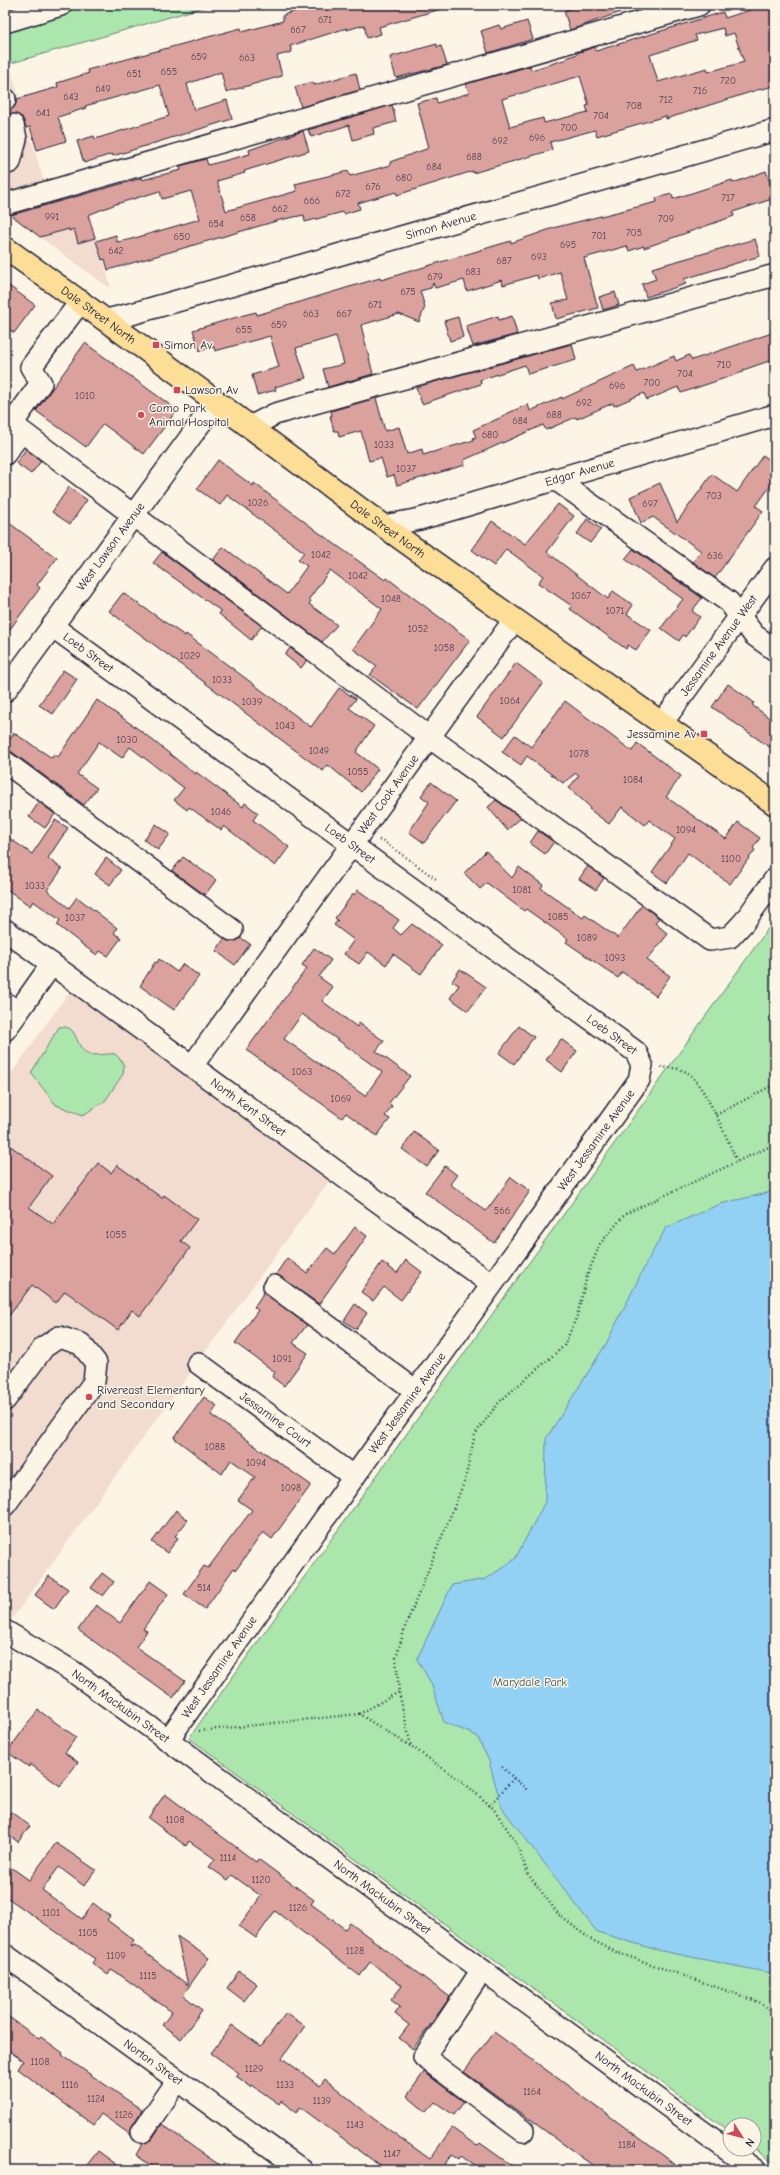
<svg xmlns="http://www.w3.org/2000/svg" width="780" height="2175" viewBox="0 0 780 2175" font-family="'Comic Neue',sans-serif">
<rect width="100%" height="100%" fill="#fcf5e5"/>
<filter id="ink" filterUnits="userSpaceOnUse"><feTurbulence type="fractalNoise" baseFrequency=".025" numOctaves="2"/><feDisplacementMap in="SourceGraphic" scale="8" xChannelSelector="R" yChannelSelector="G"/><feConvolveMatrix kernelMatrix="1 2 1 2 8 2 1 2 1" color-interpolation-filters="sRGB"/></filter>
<g filter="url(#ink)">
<g fill="#f2dccf">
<path d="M9,64L44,182L78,173L101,253L99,254L102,262L104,261L111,289L5,212V65Z"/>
<path d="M70,991L329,1181L12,1619L5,1613V1082Z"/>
</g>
<g fill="#abe6ac" stroke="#668474">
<path d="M5,5H211L5,65Z"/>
<path d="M775,919V2164L754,2149V2125H730V2132L189,1738Z"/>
<path d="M59,1027C79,1024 74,1046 87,1053C94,1057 107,1053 115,1054L121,1060L124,1066L123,1074L105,1101L83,1115L56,1105L31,1073Z"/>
</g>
<path fill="#93d1f4" stroke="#668baa" d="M771,1192L775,1193V1974L657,1950L597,1932L502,1808L489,1761L477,1736L444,1722L431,1683L417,1659L452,1585L486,1579L515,1559L545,1502L546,1439L606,1344L648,1260L666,1228L720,1204Z"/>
<g fill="#dba19d" stroke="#22223b" fill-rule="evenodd">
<path d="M314,5H440L441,9L379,27L381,34L367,38L364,25L347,30V28L290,46L292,52L277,56L282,76L226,92L221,72L187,84L194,110L227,100L232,119L113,156L112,154L84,163L77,141L94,136L95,139L169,116L160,85L85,106L86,108L58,117L66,141L37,150L30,127L26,128L22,117L11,113L5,116V112L15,106L17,99L58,87L57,83L89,73L87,70L241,28L242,32L283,21V15Z"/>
<path d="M569,5H631L632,8L570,30L564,11L570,9Z"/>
<path d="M766,5H775V86L757,90L666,119V116L597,136L595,130L550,142L552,150L473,173V171L397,195L396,192L358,203L360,209L344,214L343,212L305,222L304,215L280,220L108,270L105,259L102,260L96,241L116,235L117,242L128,240L200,219L191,191L162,199L160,191L116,204L88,215L95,238L78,243L74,229L69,231V229L40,237L11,215L142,178V180L181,170L180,166L206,159L208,165L250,154L249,150L303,131L309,151L244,171L245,173L217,181L226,211L297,191L295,184L348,171L350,176L391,165L390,162L429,148L417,103L436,98L437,103L469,93L466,84L530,66L531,70L567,59L566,58L577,54V53L595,47L596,51L723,12L725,18ZM723,28L725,36L734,33L744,62L708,72L707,68L658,82L650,55L697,40L695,35ZM580,76L589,105L586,106L588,112L544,123L543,118L510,127L502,99Z"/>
<path d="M527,21L533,39L488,53L481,31L499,25L501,29Z"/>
<path d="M437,44V47L441,46L447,65L396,78L390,57Z"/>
<path d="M356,73L360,90L301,107L295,87L313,82L314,85Z"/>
<path d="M392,105L396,122L373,128L374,134L353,140L349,125L311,137L308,130Z"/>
<path d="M766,171L775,198L733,212L734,216L644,248V246L629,251L627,246L584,258L598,308L556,319L552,303L568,300L560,272L538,279L537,275L503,285L502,280L467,291L464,280L435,288L433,283L431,288L420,291L425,307L419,322L399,314L361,325L373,374L328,387L323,369L344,364L336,336L296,348L306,378L275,387L276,390L257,395L252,375L279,367L270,336L215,351L214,347L200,351L193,330L244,315L256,312L257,315L356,285L380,278L381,280L494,246L511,241V243L553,228L657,202L656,198L672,194L673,199L732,180L733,183Z"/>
<path d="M755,239L760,256L684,279L686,284L646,297L642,284L656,279L652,268Z"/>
<path d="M5,283L35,305L14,333L5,326Z"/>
<path d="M615,292L619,305L603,310L599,297Z"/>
<path d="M498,316L499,320L512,316L517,334L473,346L466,326Z"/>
<path d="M458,317L463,337L450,341L444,321Z"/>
<path d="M775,332V359L743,370V372L681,393L678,387L647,400L644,393L614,406L613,403L577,419L576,417L546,430L543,425L464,460L465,465L397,485L394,475L387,477L381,458L369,461L361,431L339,437L338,431H334L330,416H332L331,411L376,398L385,431L399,427L407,454L422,449L423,455L474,440L473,438L476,437L473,430L504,416V415L528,404L530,411L562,397V399L634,366L637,372L674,356L676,361L689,355L692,360Z"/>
<path d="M85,343L177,410L144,454L103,424L86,447L36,411Z"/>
<path d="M572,344L576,360L528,374L525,365L480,380L481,384L422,404L416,387Z"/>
<path d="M26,449L41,461L31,474L16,463Z"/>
<path d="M763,455L775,464V480L756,506L763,511L715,578L693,562L701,551L653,517L641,523L630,497L660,483L677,522L712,474L737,492Z"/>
<path d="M218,460L253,486L254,483L318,532L385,580L387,578L470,640L418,709L370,675L377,666L353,649L382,609L330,570L309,599L311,601L309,604L337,625L322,642L213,560L223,547L287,594L307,566L298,560L304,552L227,495L220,505L197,489Z"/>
<path d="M69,487L87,500L70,524L52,512Z"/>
<path d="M558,504L574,516L547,552L608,599L613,591L633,605L627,614L651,630L636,650L628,645L626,649L570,609L572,606L538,583L543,576L506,549L494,566L472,550L492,521L525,544Z"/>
<path d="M587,519L601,529L590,543L577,534Z"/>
<path d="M5,520L57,558L37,585L40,588L5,636Z"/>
<path d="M633,549L702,598L692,611L700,617L685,637L683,635L679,641L661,628L683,599L625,559Z"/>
<path d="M162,552L262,626L251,640L219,614L221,611L153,563Z"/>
<path d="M123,593L185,636L186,634L311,727L339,688L356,699L349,708L374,726L356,752L378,769L361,792L328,765L323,771L109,611Z"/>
<path d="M290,648L307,660L301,668L285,655Z"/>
<path d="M516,663L543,683L504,737L477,717Z"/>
<path d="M63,670L77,679L53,714L39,705Z"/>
<path d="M728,684L752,701L754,703L752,705L775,722V751L712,707Z"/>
<path d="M97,700L141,731L195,774L196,772L243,807L245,803L258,813L253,820L289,847L275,866L224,826L221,830L189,807L187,810L174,800L184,788L130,747L122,758L99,742L77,774L97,788L84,805L12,752L5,750V746L14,733L52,758L54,754L58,757Z"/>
<path d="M565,701L632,751L637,743L681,776L666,797L726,839L738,822L760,838L753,848L755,850L730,884L688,853L667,883L652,872L675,839L649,820L645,825L622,807L609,824L589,809L590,807L569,788L579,775L576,773L563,783L527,756L521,765L502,752L515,735L531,747Z"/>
<path d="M431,782L456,801L424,843L409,832L429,802L421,796Z"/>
<path d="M496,800L521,818L507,830L488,807Z"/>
<path d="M39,802L55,814L45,828L29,817Z"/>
<path d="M55,820L68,828L48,858L62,869L47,890L69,908L77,897L117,928L114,933L121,938L108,956L100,951L97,955L87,948L57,925L60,920L33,901L30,906L5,888V835L32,854Z"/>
<path d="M156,824L170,834L158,850L144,840Z"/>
<path d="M538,831L554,842L545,854L530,843Z"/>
<path d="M486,851L512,878L519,867L543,885L541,888L583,918L585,915L618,938L642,905L659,918L655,923L668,934L647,960L670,976L656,996L622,972L618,978L566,942L568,939L526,909L524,911L487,883L480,889L464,873Z"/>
<path d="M183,857L216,880L205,895L172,871Z"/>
<path d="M106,858L121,870L110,885L95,874Z"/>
<path d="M588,866L604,878L596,890L579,879Z"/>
<path d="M358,890L399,920L393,928L401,935L412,924L442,945L421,974L393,954L386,965L368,952L359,964L344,954L354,940L334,925L338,920L335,918L353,894L354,895Z"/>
<path d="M241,938L250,944L235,965L216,951L224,939L231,942Z"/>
<path d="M314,948L331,960L319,977L333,987L322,1001L357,1027L359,1023L384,1041L376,1051L410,1076L389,1103L392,1106L385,1116L390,1119L377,1136L346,1113L342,1118L246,1050L307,968L302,965ZM302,1014L382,1072L365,1096L284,1039Z"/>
<path d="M159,959L177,972L183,964L199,976L174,1010L140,986L155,962L157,963Z"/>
<path d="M460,969L486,987L468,1011L450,998L459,985L452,981Z"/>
<path d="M519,1026L534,1037L514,1064L499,1053Z"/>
<path d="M561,1039L577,1051L562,1072L546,1060Z"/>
<path d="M414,1132L439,1150L427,1167L402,1149Z"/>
<path d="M5,1142L52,1176L29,1207L53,1224L98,1163L111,1173L117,1165L162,1198L164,1195L197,1219L181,1241L190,1248L140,1316L132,1310L118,1330L65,1291L56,1303L32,1285L5,1321Z"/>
<path d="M445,1166L457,1175L450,1184L486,1211L511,1177L530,1191L494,1243L425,1192Z"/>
<path d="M355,1227L367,1236L319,1304L276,1274L287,1258L307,1273L327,1248L335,1254Z"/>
<path d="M406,1260L422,1272L401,1300L384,1287L373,1301L361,1292L382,1262L397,1273Z"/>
<path d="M264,1292L307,1325L293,1343L308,1353L284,1386L272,1377L275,1372L235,1343L258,1310L254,1307Z"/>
<path d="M355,1304L367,1313L356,1329L344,1321Z"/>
<path d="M204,1397L217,1406L211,1415L311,1485L272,1539L263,1532L236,1570L234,1568L205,1609L184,1594L204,1566L208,1568L252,1510L238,1500L255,1477L231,1460L222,1474L174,1438Z"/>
<path d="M176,1510L188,1520L175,1536L178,1538L167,1553L152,1542Z"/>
<path d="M102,1573L114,1582L103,1596L91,1588Z"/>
<path d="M49,1576L68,1589L54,1609L35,1595Z"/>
<path d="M150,1581L168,1594L143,1629L147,1631L136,1647L185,1681L173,1698L78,1630L96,1605L120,1623Z"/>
<path d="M38,1710L76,1737L65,1753L78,1762L60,1786L30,1764L29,1767L7,1752Z"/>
<path d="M165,1794L256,1862L258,1859L314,1900L311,1904L345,1929L350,1923L450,1997L413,2049L399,2038L409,2025L395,2014L400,2007L391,2000L402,1986L370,1962L360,1976L275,1911L256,1938L239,1926L261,1896L232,1875L228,1880L209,1867L215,1859L189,1841L186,1846L148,1818Z"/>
<path d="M11,1812L30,1826L18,1842L5,1832V1820Z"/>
<path d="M56,1843L96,1870L84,1886L59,1867L42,1890L82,1919L93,1903L110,1916L107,1920L134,1940L130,1947L135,1945L188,1985L177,1936L209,1958L183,1995L202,2010L181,2039L162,2025L172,2012L120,1975L111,1970L108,1975L92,1963L95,1959L5,1896V1878L12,1868L29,1880Z"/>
<path d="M239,1971L257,1984L244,2001L227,1988Z"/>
<path d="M286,2013L305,2026L282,2058L320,2086L325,2079L374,2119L430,2159L452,2128L477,2146L480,2143L518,2170H481L461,2156L459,2159L452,2154L442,2168L445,2170H386L300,2107L296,2112L281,2101L279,2104L252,2085L251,2087L236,2076L239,2073L211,2053L232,2025L261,2046Z"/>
<path d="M5,2014L39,2039L41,2037L63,2053L62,2055L142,2110L132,2126L131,2135L101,2114L93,2125L18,2069L23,2061L5,2048Z"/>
<path d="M494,2032L600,2109L683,2170H599L478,2082L464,2072Z"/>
<path d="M424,2072L464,2102L454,2115L435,2102L426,2112L407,2096Z"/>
<path d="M162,2124L196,2149L227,2170H157L136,2155L142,2144L152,2139Z"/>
<path d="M98,2151L124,2170H83Z"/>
</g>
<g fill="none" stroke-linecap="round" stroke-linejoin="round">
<g stroke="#22223b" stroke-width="24">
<g id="minor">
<path d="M5,22L61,5"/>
<path d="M5,99V100"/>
<path d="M5,164L10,162L16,139L13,125"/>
<path d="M5,204L699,5"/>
<path id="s1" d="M107,320L135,313L775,130"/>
<path d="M5,419L429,737L710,940L730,937L744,922L775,879"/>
<path d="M12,424L41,383L31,367L81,301"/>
<path d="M250,427L275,414L775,275"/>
<path d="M5,454L21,432"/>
<path d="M555,479L729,602L754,635L775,650"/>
<path id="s2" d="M384,526L420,519L775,415"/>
<path id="s3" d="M52,626L636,1052L642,1065L639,1080L354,1477L168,1740"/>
<path id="s4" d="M5,691L216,402"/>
<path id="s5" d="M662,723L775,568"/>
<path d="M5,762L232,930"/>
<path id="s6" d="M5,930L491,1284"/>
<path d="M5,1003L18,1012L5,1030"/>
<path d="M18,1012L52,964"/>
<path id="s7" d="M192,1066L514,620"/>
<path d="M274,1286L416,1391"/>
<path id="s8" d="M198,1363L354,1477"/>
<path d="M5,1400L44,1347L59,1337L81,1344L96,1363L94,1382L5,1505"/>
<path id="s9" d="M5,1631L72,1671L168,1740L755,2170"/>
<path id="s10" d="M5,1955L302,2170"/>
<path d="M482,1970L424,2057L523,2131"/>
<path d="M142,2132L178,2080"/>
</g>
</g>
<g stroke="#22223b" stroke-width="25">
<g id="major">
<path id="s11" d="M5,248C133,338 256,432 382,525C512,619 645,710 775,804"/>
</g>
</g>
<g stroke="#22223b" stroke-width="2.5" stroke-dasharray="1 3" stroke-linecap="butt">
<path d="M379,840L383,841L436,879"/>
<path d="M661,1067C669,1068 681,1068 688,1073C704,1084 729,1142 737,1162"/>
<path d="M716,1115L773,1085L775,1087"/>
<path d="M775,1144L625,1214L600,1244L587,1276L577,1316L564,1346L499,1402L475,1434L465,1480L405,1627L396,1658L399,1692L411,1746L464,1783L493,1808L516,1842L528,1874L559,1915L590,1939L616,1952L759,2002L775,2014"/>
<path d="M359,1714L399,1692"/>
<path d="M199,1731L359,1714L410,1746"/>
<path d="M502,1767L527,1790"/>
<path d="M489,1806L514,1778"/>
</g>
<use href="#minor" stroke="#fcf5e5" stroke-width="21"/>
<use href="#major" stroke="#fdde96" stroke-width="22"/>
</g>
</g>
<g fill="#d1495b" stroke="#fcf5e5" stroke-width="1.5">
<rect x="152" y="341" width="8" height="8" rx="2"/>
<rect x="173" y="386" width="8" height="8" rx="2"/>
<circle cx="141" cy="415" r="4"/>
<rect x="700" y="730" width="8" height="8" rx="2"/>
<circle cx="89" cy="1397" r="4"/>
</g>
<g text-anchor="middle" stroke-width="3" stroke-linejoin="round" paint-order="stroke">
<g font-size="10" fill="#504254">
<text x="325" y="23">671</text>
<text x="298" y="33">667</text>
<text x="199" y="60">659</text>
<text x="247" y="61">663</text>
<text x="169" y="75">655</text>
<text x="134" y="77">651</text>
<text x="728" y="84">720</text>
<text x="103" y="92">649</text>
<text x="700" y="94">716</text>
<text x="71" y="100">643</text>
<text x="666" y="103">712</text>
<text x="634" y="109">708</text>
<text x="43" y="116">641</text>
<text x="601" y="119">704</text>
<text x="569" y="131">700</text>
<text x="537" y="141">696</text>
<text x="500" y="144">692</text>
<text x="474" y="160">688</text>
<text x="434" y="170">684</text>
<text x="404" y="181">680</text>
<text x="373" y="190">676</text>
<text x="343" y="197">672</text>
<text x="728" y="201">717</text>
<text x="312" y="204">666</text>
<text x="280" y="212">662</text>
<text x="52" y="220">991</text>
<text x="248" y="221">658</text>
<text x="666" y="222">709</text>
<text x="216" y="227">654</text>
<text x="634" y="236">705</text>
<text x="599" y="239">701</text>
<text x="182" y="240">650</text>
<text x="568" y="248">695</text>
<text x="116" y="254">642</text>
<text x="539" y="260">693</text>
<text x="504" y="264">687</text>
<text x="473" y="275">683</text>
<text x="435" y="280">679</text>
<text x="408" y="295">675</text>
<text x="375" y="308">671</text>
<text x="311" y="317">663</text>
<text x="344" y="317">667</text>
<text x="279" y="328">659</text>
<text x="244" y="333">655</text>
<text x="724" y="368">710</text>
<text x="685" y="377">704</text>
<text x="652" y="386">700</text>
<text x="617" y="389">696</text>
<text x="85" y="399">1010</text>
<text x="584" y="406">692</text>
<text x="554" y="418">688</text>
<text x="520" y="424">684</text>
<text x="490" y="438">680</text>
<text x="384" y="448">1033</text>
<text x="406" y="472">1037</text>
<text x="714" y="499">703</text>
<text x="258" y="506">1026</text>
<text x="650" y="507">697</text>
<text x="321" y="558">1042</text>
<text x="715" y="559">636</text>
<text x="358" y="579">1042</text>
<text x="581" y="599">1067</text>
<text x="391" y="602">1048</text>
<text x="615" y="614">1071</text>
<text x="418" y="632">1052</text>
<text x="444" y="651">1058</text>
<text x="190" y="659">1029</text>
<text x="222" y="683">1033</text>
<text x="510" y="704">1064</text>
<text x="252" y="705">1039</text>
<text x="285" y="729">1043</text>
<text x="127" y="743">1030</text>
<text x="319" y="754">1049</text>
<text x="579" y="757">1078</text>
<text x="358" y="775">1055</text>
<text x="633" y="783">1084</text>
<text x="221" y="815">1046</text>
<text x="686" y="833">1094</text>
<text x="731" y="862">1100</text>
<text x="35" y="889">1033</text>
<text x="522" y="893">1081</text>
<text x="558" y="920">1085</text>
<text x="75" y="921">1037</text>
<text x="587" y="941">1089</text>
<text x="615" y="961">1093</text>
<text x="302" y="1075">1063</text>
<text x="341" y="1102">1069</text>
<text x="502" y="1214">566</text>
<text x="116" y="1238">1055</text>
<text x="282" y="1362">1091</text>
<text x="215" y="1450">1088</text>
<text x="256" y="1466">1094</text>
<text x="291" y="1491">1098</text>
<text x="204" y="1591">514</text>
<text x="175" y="1823">1108</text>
<text x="228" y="1861">1114</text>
<text x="261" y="1883">1120</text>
<text x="298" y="1911">1126</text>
<text x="51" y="1916">1101</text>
<text x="88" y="1936">1105</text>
<text x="355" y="1954">1128</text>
<text x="116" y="1959">1109</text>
<text x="148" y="1979">1115</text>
<text x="40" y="2065">1108</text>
<text x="254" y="2072">1129</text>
<text x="70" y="2088">1116</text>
<text x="285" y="2088">1133</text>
<text x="532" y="2095">1164</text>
<text x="96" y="2102">1124</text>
<text x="322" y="2104">1139</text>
<text x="124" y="2118">1126</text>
<text x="355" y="2128">1143</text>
<text x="627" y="2148">1184</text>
<text x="392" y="2157">1147</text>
</g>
<g font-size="12" fill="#22223b" stroke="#fcf5e5">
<text dy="4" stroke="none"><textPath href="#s1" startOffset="347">Simon Avenue</textPath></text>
<text dy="4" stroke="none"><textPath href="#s11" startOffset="115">Dale Street North</textPath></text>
<text dy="4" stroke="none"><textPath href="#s2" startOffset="203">Edgar Avenue</textPath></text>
<text dy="4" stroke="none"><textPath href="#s11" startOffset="475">Dale Street North</textPath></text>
<text dy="4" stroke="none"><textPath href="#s4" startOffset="179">West Lawson Avenue</textPath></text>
<text dy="4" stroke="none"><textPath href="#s5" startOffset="96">Jessamine Avenue West</textPath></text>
<text dy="4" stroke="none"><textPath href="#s3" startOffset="45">Loeb Street</textPath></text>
<text dy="4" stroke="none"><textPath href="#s7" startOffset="335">West Cook Avenue</textPath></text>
<text dy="4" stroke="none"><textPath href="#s3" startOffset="369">Loeb Street</textPath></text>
<text dy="4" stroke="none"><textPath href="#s3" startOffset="693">Loeb Street</textPath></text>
<text dy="4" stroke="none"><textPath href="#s6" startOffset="301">North Kent Street</textPath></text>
<text transform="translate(596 1140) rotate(-54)" y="4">West Jessamine Avenue</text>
<text transform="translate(407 1403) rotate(-54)" y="4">West Jessamine Avenue</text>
<text dy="4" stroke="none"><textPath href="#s8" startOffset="96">Jessamine Court</textPath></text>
<text transform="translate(219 1667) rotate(-55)" y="4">West Jessamine Avenue</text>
<text dy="4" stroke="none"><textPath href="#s9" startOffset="138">North Mackubin Street</textPath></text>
<text dy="4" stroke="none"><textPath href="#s9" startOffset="462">North Mackubin Street</textPath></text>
<text dy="4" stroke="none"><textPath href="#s10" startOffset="183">Norton Street</textPath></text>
<text dy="4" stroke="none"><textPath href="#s9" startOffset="786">North Mackubin Street</textPath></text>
</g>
<g font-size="12" fill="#22223b" stroke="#fcf5e5" text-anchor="start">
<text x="164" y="349">Simon Av</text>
<text x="185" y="394">Lawson Av</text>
<text x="149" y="412">Como Park<tspan x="149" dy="14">Animal Hospital</tspan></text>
<text x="696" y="738" text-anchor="end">Jessamine Av</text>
<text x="97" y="1394">Rivereast Elementary<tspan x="97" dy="14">and Secondary</tspan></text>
</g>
<g font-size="12" fill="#445357" stroke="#fcf5e5">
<text x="530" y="1686">Marydale Park</text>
</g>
</g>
<rect width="780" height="2175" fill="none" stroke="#fcf5e5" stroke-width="20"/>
<rect x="10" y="10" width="760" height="2155" fill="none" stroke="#22223b" stroke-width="1.5" filter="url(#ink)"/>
<g transform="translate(742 2137) rotate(126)"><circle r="19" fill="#fcf5e5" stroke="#a5a1a1"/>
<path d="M0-3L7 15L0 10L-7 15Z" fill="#d1495b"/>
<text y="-6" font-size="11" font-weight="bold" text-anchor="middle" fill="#22223b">N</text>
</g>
</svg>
